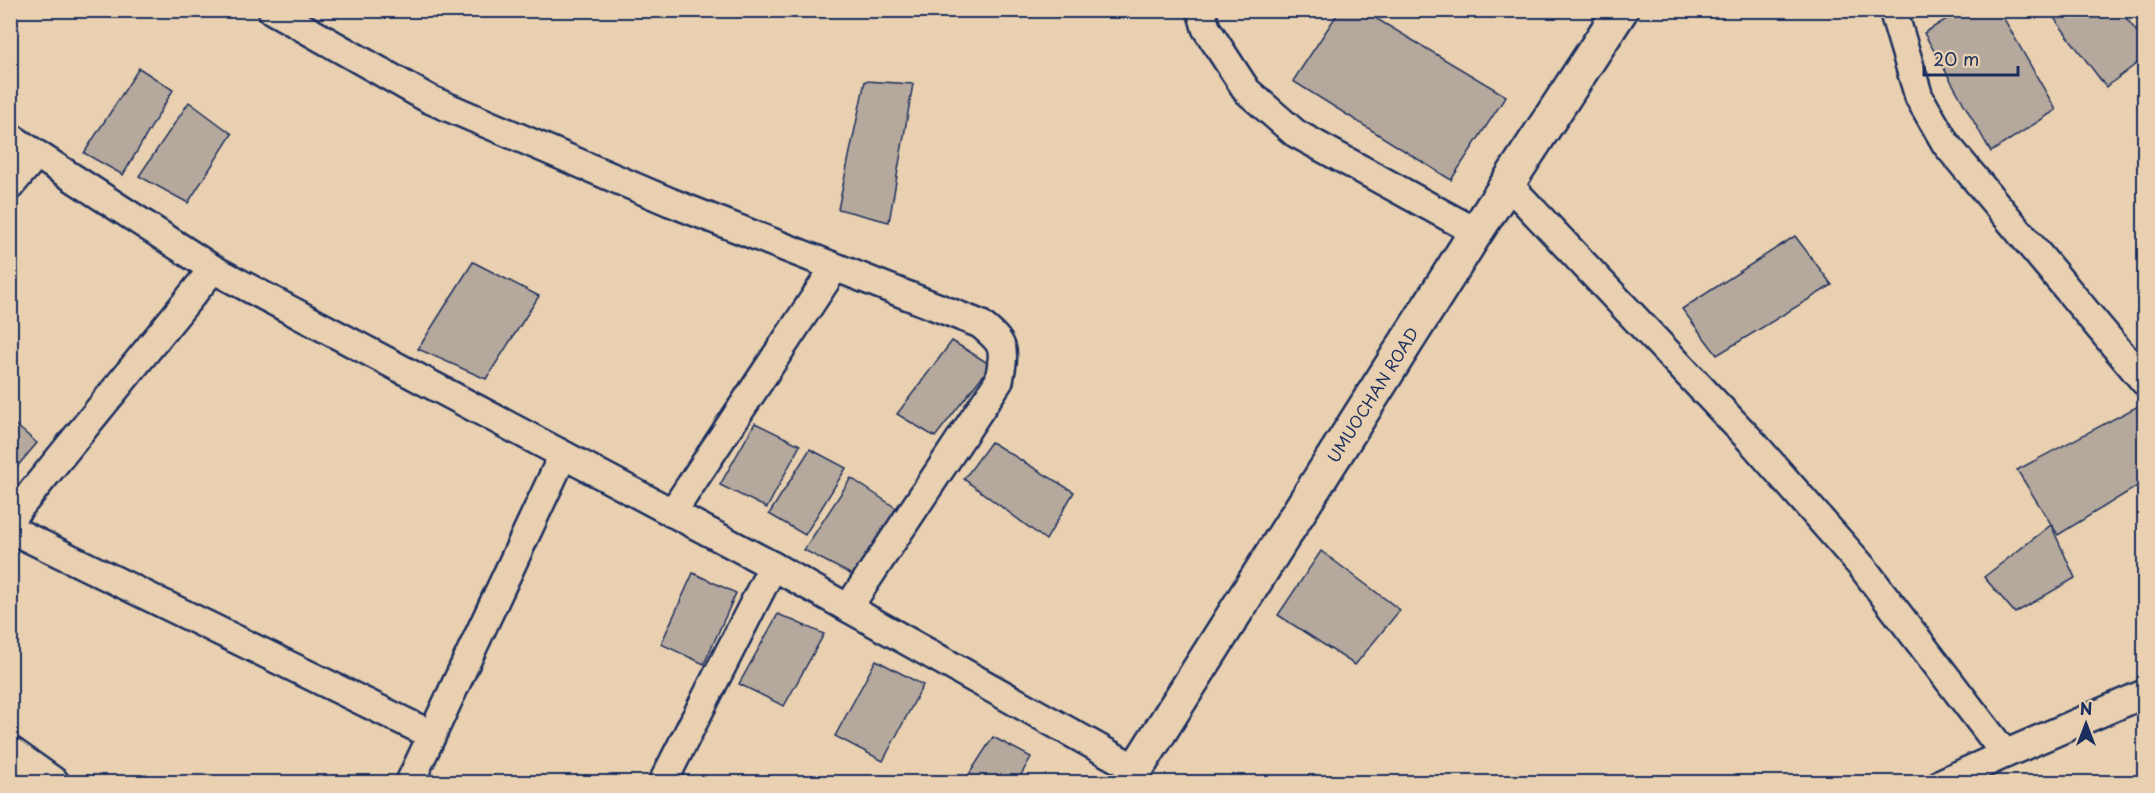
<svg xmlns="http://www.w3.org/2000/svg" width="2155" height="793" viewBox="0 0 2155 793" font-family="'Playpen Sans',sans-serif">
<rect width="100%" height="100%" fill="#e8d0b0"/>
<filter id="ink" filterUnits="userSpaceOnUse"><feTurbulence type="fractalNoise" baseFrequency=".0167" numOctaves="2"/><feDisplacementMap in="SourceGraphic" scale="12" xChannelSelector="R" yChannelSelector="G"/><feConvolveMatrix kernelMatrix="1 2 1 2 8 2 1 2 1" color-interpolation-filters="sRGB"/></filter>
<g filter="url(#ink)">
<g fill="#b5a89c" stroke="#1b2f5e" stroke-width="1.5">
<path d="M1340,10H1362L1506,96L1451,180L1293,81Z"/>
<path d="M1961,10H1999L2056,110L1991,152L1924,33Z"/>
<path d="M2048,10H2120L2144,41V58L2106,87Z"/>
<path d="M139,68L173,90L123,175L84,153Z"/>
<path d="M865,81L913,84L889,222L838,209Z"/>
<path d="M189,102L232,134L188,203L139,176Z"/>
<path d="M1795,236L1832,285L1717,355L1682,309Z"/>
<path d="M473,262L539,296L486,379L418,349Z"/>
<path d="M952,341L991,365L935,437L897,414Z"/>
<path d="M2142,404L2144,409V482L2058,535L2017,470Z"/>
<path d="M10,420L37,443L10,475Z"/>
<path d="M755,423L800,445L767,508L720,485Z"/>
<path d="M991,442L1074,492L1046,540L964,479Z"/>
<path d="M810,449L846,468L805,535L769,514Z"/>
<path d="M851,478L896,508L856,577L804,550Z"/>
<path d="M2051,525L2075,578L2015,613L1984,577Z"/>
<path d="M1321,551L1400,610L1355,665L1278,615Z"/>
<path d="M693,573L736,593L704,664L661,644Z"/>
<path d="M778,614L824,634L784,706L739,684Z"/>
<path d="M876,660L923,685L883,761L835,736Z"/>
<path d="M993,737L1031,757L1017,782H964Z"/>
<path d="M2033,777L2036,782H2019Z"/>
</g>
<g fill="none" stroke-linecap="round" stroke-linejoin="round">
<g stroke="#1b2f5e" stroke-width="32">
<g id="minor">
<path d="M272,10L429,99L670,202L980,324C1006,345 1005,348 999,381L848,608"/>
<path d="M1201,10L1206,28L1247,91L1295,133L1476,232"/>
<path d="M1893,10L1919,97L1946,144L2144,381"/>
<path d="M10,137L213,269L773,566L1136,769"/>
<path d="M1508,184L1755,445L1863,568L2005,754"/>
<path d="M10,186L36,155"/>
<path d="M672,513L835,267"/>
<path d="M10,519L213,269"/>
<path d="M10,529L432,735"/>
<path d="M10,750L55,782"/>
<path d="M410,782L563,455"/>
<path d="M663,782L773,566"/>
<path d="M1943,782L2005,754L2144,694"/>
</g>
</g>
<g stroke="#1b2f5e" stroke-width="38">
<path id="tertiary" d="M1128,782L1476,232L1621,10"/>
</g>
<use href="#minor" stroke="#e8d0b0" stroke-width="27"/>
<use href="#tertiary" stroke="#e8d0b0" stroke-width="33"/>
</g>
</g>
<g text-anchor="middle" stroke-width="4.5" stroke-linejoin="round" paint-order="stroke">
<g font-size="16" fill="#1b2f5e" stroke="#e8d0b0">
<text transform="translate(1373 395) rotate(-58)" y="6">UMUOCHAN ROAD</text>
</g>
</g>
<rect width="2155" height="793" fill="none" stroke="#e8d0b0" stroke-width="36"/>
<rect x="18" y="18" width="2119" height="757" fill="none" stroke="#1b2f5e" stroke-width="2" filter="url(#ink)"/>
<g transform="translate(2086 724)" stroke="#e8d0b0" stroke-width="4.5" paint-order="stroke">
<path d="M0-4.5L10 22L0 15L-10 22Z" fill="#1b2f5e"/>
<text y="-9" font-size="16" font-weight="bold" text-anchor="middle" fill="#1b2f5e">N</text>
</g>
<path d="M1924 66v9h94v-9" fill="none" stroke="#1b2f5e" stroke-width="3"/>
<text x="1933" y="66" font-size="18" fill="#1b2f5e" stroke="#e8d0b0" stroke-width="4.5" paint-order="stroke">20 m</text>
</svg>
